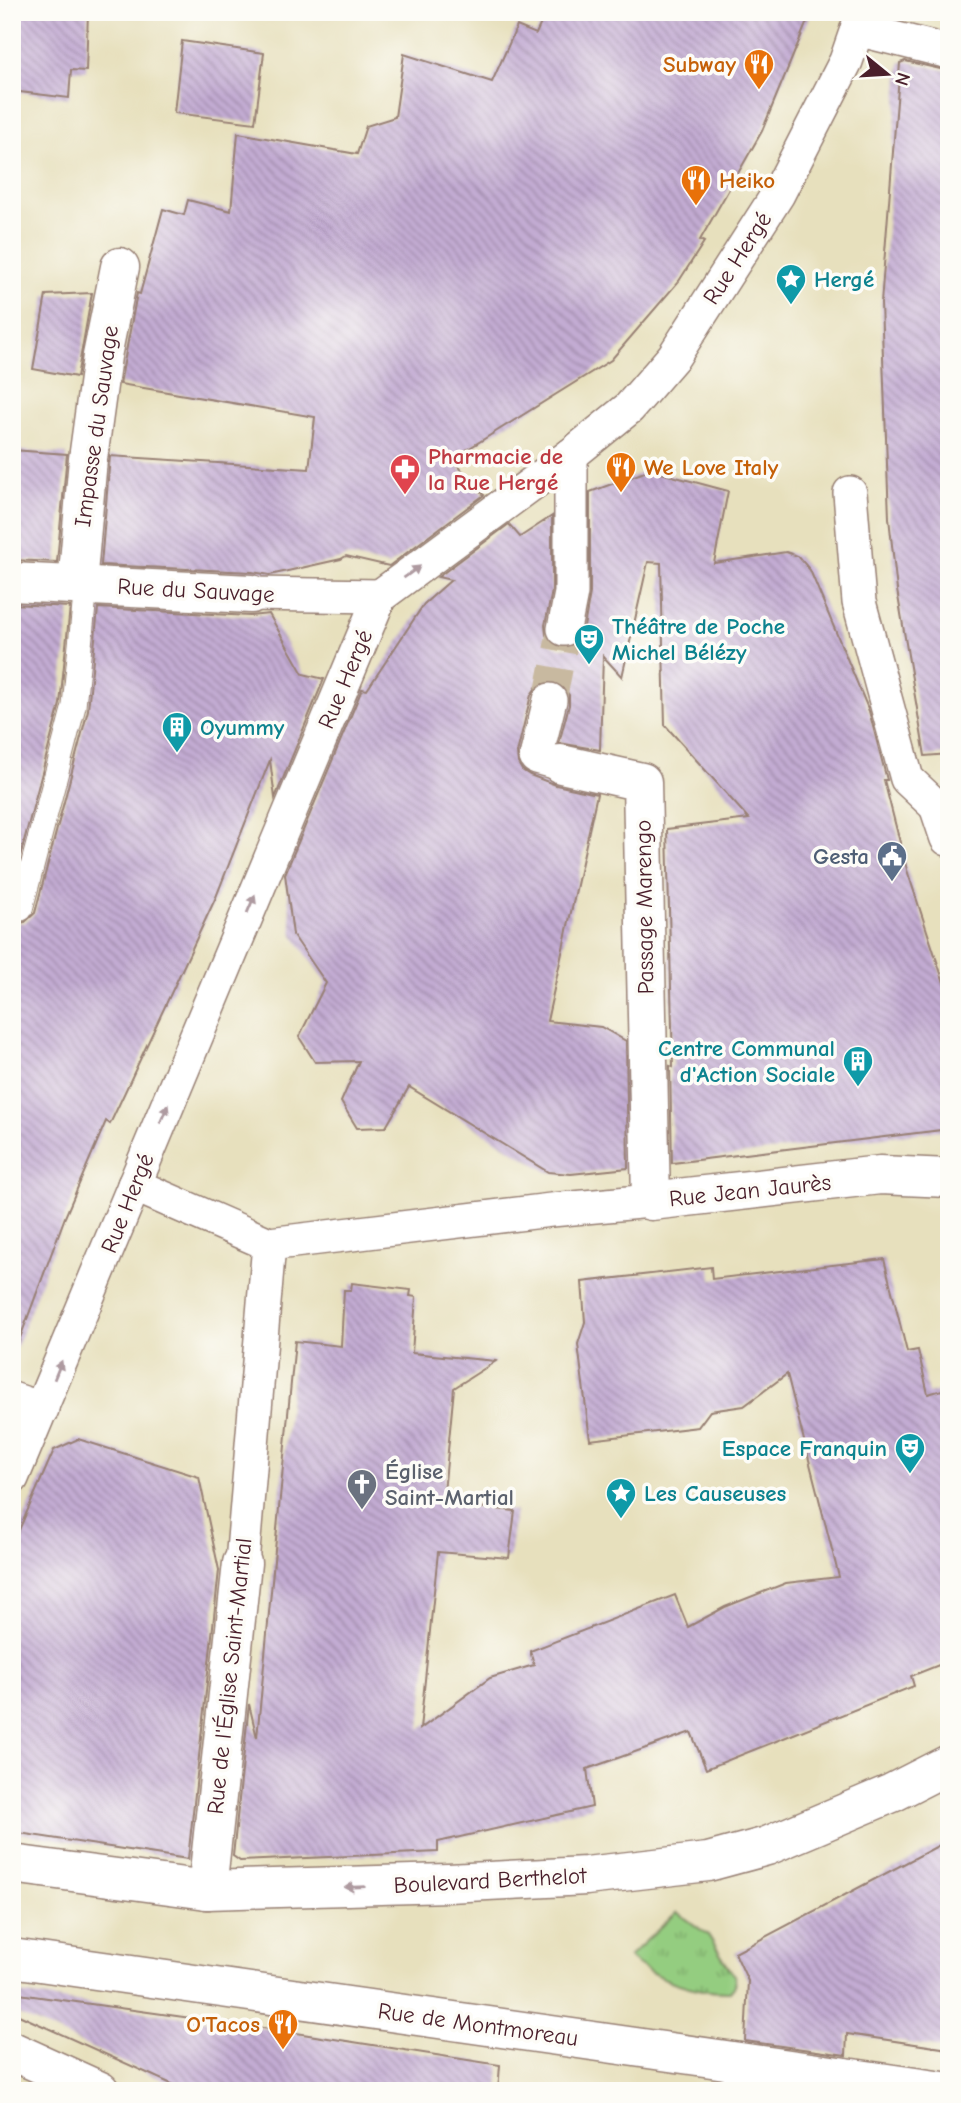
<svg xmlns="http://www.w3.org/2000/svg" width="961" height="2103" viewBox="0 0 961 2103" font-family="'Comic Neue',sans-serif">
<defs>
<pattern id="grass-tufts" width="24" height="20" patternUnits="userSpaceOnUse" patternTransform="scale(1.75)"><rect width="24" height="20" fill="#94cd80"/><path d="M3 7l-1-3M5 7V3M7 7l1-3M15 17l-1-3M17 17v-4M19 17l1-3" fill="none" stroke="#7ba669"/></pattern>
<pattern id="building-back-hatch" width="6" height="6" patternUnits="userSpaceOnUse" patternTransform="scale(1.75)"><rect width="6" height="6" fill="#c3acd3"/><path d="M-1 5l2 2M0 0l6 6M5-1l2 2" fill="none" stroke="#a08bab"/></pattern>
</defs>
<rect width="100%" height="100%" fill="#fdfcf7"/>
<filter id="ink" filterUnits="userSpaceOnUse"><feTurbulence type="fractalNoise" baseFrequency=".0143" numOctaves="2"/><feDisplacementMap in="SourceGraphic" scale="14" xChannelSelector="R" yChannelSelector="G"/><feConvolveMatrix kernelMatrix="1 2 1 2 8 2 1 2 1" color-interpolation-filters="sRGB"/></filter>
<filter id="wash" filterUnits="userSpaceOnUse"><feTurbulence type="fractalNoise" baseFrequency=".00686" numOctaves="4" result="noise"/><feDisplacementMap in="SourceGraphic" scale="28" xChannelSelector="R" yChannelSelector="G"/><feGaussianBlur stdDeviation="1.57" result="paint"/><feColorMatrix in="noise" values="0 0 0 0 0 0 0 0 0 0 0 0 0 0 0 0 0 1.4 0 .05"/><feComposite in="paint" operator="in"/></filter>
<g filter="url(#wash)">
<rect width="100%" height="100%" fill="#e7e0bd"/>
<path fill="url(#grass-tufts)" stroke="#6f7656" stroke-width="2" d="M677,1912L708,1935L735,1977V1986L730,1992C696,1993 654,1979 629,1957Z"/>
<g id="blocks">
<g fill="url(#building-back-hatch)">
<path d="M12,12H88L86,71L71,70L69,98L12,91Z"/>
<path d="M546,12H811L762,131L700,240L704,242L679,281L611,360L452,459L484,495L389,566L346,556L341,559L270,575L252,572L101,565L110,456L309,469L315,417L120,384L137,293L140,294L163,209L184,215L188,200L231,211L238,133L357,154L366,126L395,117L404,54L492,82L517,26L536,34Z"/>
<path d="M182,41L264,53L255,123L174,113Z"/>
<path d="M905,61L949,71V754L925,756L897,590L889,518L881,303L900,63Z"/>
<path d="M92,293L77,377L33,369L46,295Z"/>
<path d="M12,450L67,454L57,562L12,560Z"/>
<path d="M650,470L728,491L714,563L786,552L798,556L810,570L869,711L887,780H884L907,870L949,998V1129L672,1163L670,1066L673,1067L667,829L749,819L665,725L661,563L648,562L622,677L603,656L600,750L559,743L569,705V695L563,686L554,681H545L537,686L531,695L517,753L518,763L522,770L530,775L556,785L597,794L547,1021L601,1027L626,1041L628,1168L571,1174L548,1172L409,1087L386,1127L357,1128L341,1102L359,1061L315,1062L299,1037L326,983L293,935L285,874L362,689L367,690L424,604L451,580L438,577L509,524L520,537L552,516V591L545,625L546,635L551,643L560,648L570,647L578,642L583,633L590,593V492Z"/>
<path d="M12,604L70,607L60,704L12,887Z"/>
<path d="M98,608L250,616L269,614L303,674L324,679L275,798L270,760L216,897L110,1124L106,1121L65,1217L17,1346L12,1345V920L18,923L25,922L35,913L88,710Z"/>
<path d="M884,1259L907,1352L918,1350L928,1394L949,1388V1661L911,1676L914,1686L706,1769L691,1732L587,1769L592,1807L438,1842V1852L240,1861L233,1856L249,1704L257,1738L295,1341L341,1346L344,1290H351L352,1283L411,1290L410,1296L416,1297L412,1353L496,1361L454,1388L443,1503L515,1511L509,1558L438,1552L420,1729L490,1678L534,1665L530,1651L675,1595L688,1627L725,1607L786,1583L839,1577L787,1374L744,1406L710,1411L698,1427L590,1440L578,1344L585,1322L582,1282L711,1267L712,1279Z"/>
<path d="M78,1439L199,1477L219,1570L188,1859L12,1832V1546L54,1450Z"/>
<path d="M949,1840V2049L847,2034L846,2055L745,2041L748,1981L735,1953Z"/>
<path d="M12,1993L277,2030L500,2065L498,2091H187L12,2012Z"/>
<path d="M743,2085L787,2091H743Z"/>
</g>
</g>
</g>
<g filter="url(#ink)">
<use href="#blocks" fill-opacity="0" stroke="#988074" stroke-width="2"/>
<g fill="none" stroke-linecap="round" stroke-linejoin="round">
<path stroke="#c8b9a0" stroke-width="33" stroke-dasharray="33 17" stroke-linecap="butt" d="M550,700L564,629"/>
<g stroke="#988074" stroke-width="25">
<path id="service" d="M21,909L74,706L86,585"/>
</g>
<g stroke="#988074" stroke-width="36">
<g id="pedestrian">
<path d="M857,29L949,52"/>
<path d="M850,493L859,602L907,779L940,810"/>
<path d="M251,594L380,596"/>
<path d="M564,629L571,593V455"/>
<path d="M550,700L536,757L561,764"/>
<path d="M134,1185L269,1244L551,1210L651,1201"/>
<path d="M12,1399L42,1409"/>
<path d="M12,1478L380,596L571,455L629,408L674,356L778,194L846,61L863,12"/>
<path d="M242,1563L269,1244"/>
</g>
</g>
<g stroke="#988074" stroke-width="41">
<g id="minor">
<path d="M12,582L251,594"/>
<path d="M77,585L88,459L102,356L120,267"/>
<path d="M561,764L642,782L651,1201L880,1175L949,1178"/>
<path d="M949,805L940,810L949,837"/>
<path d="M12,1864L207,1890L448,1883L586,1876L708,1862L767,1846L892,1793L949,1764"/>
<path d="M207,1890L242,1563"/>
<path d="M12,2051L100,2091"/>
</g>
</g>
<g stroke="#988074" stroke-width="41">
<path id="secondary" d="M12,1958L943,2091"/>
</g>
<use href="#service" stroke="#fff" stroke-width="23"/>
<use href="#pedestrian" stroke="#fff" stroke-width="33"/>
<use href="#minor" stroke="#fff" stroke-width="38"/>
<use href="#secondary" stroke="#fff" stroke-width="38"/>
</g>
<defs><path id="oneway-solid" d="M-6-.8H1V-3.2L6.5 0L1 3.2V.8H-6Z" transform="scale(1.75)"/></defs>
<g fill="#ae9aa0">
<use href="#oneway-solid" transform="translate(412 572) rotate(-36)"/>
<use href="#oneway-solid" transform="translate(251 904) rotate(-67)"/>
<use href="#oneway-solid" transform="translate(164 1114) rotate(-67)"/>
<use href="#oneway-solid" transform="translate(58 1370) rotate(-68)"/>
<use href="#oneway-solid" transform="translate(355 1887) rotate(178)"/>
</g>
</g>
<defs>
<g id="restaurant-pin" transform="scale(1.575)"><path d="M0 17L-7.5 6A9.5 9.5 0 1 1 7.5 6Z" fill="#e8710a" stroke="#fdfcf7"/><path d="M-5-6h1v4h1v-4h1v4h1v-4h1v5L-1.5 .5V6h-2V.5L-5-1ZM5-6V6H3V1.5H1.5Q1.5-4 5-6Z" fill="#fff"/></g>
<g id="sight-pin" transform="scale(1.575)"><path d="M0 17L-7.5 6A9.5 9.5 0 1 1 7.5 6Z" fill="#0f9aa8" stroke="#fdfcf7"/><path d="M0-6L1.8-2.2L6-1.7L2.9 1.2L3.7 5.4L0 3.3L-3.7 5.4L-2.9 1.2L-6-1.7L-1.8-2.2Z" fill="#fff"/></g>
<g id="pharmacy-pin" transform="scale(1.575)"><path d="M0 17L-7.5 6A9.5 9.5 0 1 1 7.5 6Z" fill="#e0444e" stroke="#fdfcf7"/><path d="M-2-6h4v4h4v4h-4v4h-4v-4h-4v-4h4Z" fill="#fff"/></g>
<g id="theatre-pin" transform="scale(1.575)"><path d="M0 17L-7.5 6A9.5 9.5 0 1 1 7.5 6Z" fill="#0f9aa8" stroke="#fdfcf7"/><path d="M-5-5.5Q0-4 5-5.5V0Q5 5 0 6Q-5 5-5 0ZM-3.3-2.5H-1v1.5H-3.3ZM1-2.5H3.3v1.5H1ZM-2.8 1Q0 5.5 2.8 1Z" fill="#fff"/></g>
<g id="building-pin" transform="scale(1.575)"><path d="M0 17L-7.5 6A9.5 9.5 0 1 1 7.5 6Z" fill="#0f9aa8" stroke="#fdfcf7"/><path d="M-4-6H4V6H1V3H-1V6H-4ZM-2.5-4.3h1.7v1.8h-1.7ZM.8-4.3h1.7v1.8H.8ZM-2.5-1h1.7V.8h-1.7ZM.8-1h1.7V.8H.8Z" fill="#fff"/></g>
<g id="civic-pin" transform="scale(1.575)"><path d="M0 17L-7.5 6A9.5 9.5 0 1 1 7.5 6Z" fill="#5c6f8a" stroke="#fdfcf7"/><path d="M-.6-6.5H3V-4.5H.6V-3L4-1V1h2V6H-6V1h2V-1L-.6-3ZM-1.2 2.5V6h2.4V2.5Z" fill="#fff"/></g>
<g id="church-pin" transform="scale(1.575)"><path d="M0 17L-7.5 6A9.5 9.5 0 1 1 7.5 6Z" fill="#6b7280" stroke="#fdfcf7"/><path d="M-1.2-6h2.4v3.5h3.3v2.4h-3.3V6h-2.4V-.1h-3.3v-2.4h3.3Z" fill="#fff"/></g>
</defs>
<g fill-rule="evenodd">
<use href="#restaurant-pin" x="759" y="64"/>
<use href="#restaurant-pin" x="696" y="180"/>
<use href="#sight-pin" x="791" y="279"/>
<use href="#restaurant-pin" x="621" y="467"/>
<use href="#pharmacy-pin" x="405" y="469"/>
<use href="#theatre-pin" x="589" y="639"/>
<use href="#building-pin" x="177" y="727"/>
<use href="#civic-pin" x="892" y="856"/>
<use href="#building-pin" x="858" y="1061"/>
<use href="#theatre-pin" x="910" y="1448"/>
<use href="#church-pin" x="362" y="1484"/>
<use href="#sight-pin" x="621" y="1493"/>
<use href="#restaurant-pin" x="283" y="2024"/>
</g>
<g text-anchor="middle" stroke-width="7" stroke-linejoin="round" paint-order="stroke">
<g font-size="23" font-weight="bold" fill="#c56008" stroke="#fdfcf7" text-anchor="end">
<text x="736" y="72">Subway</text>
<text x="719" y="188" text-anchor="start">Heiko</text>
<text x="644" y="475" text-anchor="start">We Love Italy</text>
<text x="260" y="2032">O'Tacos</text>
</g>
<g font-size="23" fill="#4a1f2b" stroke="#fdfcf7">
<text transform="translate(737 258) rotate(-57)" y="8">Rue Hergé</text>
<text transform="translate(96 426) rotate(-82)" y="8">Impasse du Sauvage</text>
<text transform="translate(196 590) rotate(3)" y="8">Rue du Sauvage</text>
<text transform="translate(345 679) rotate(-67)" y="8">Rue Hergé</text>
<text transform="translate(644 907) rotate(-91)" y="8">Passage Marengo</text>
<text transform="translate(750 1190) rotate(-6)" y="8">Rue Jean Jaurès</text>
<text transform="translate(127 1203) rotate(-68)" y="8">Rue Hergé</text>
<text transform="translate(229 1676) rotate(-84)" y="8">Rue de l'Église Saint-Martial</text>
<text transform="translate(490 1880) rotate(-3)" y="8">Boulevard Berthelot</text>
<text transform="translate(478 2024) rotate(8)" y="8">Rue de Montmoreau</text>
</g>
<g font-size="23" font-weight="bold" fill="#0d838f" stroke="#fdfcf7" text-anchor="start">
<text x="814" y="287">Hergé</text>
<text x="612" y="634">Théâtre de Poche<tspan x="612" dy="26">Michel Bélézy</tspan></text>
<text x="200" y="735">Oyummy</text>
<text x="835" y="1056" text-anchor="end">Centre Communal<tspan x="835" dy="26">d'Action Sociale</tspan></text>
<text x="887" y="1456" text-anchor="end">Espace Franquin</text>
<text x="644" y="1501">Les Causeuses</text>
</g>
<g font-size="23" font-weight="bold" fill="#be3a42" stroke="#fdfcf7" text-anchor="start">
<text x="428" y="464">Pharmacie de<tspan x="428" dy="26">la Rue Hergé</tspan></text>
</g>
<g font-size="23" font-weight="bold" fill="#4e5e75" stroke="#fdfcf7" text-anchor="end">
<text x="869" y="864">Gesta</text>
</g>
<g font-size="23" font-weight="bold" fill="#5b616d" stroke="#fdfcf7" text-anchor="start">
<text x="385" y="1479">Église<tspan x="385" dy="26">Saint-Martial</tspan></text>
</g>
</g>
<rect width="961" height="2103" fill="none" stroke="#fdfcf7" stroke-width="42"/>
<g transform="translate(887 74) rotate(108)" stroke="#fdfcf7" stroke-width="5" paint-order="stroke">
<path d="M0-5L12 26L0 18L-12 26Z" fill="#4a1f2b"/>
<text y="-10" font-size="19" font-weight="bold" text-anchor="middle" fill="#4a1f2b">N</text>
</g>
</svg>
